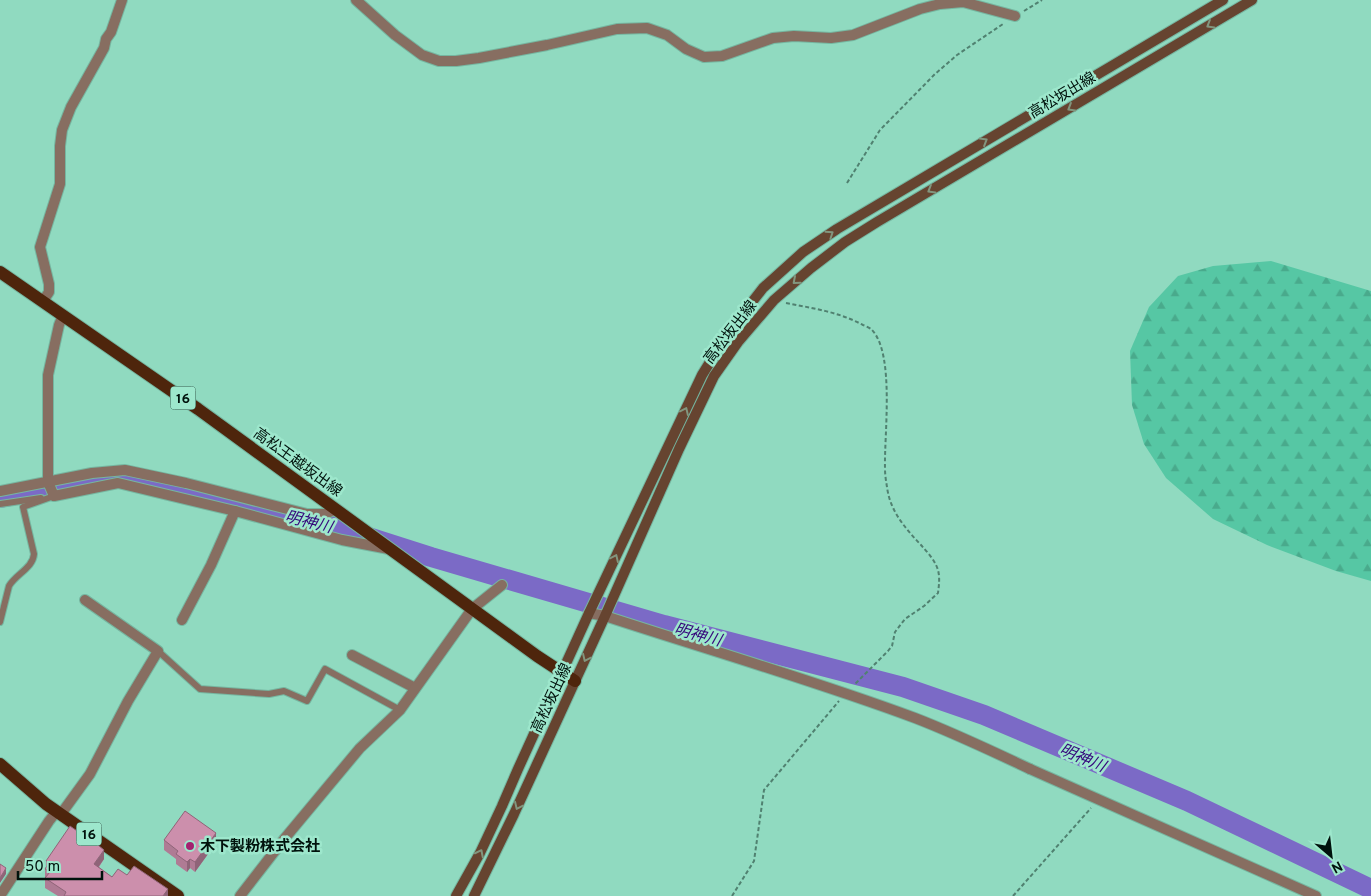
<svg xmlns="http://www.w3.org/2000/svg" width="1371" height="896" viewBox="0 0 1371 896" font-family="Overpass,'Noto Sans JP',sans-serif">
<defs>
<pattern id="forest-firs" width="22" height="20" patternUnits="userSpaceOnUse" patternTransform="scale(1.25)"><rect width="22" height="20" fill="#56c7a4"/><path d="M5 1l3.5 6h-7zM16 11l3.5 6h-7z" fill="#49aa8c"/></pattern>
</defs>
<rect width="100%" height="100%" fill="#90dac0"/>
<path fill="url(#forest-firs)" d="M1271,261L1371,291V581L1336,571L1267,545L1213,519L1166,478L1144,444L1132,405L1130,351L1149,307L1178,276L1213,266Z"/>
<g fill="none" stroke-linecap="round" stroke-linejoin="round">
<path stroke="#7b6ac6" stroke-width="20" d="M0,498L107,478H132L174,489L337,527L431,557L664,625L903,687L984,715L1187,801L1371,889"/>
<g stroke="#76b6a0" stroke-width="8">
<g id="service">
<path d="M0,504L41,498"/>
<path d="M0,622L9,586C16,574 33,568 34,554L23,507L54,496"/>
<path d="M158,651L200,689L269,694L284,691L307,701L325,669L400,710"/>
</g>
</g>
<g stroke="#76b6a0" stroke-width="12">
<g id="minor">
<path d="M356,0L395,35L422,55L439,61H456L479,58L547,45L617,29L647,28L667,35L686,49L704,57L722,56L773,38L794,36L831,38L853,35L920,9L940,4L963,2L1015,16"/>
<path d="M43,301L49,292V284L40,247L60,184V146L62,130L71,107L104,48L106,39L111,32L122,0"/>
<path d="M63,315L59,325L48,375V482L54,496L118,483L235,511L342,540L389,549"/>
<path d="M0,491L92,473L125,470L186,483L307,514H325L336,509"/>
<path d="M589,613L605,616C709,650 813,680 915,718C954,733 992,751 1030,769"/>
<path d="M182,620L211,565L235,511"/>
<path d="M352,655L415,688"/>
<path d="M61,814L90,774L128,701L158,651L85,600"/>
<path d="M240,896L285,838L360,748L400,710L472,609L502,585"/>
</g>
</g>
<g stroke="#76b6a0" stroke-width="12">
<g id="tertiary">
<path d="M1030,769L1316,896"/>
<path d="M0,896L49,821L57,811"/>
</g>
</g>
<g stroke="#76b6a0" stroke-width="12">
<g id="secondary">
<path d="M456,896L480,853L502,806L518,769L589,613L702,375L728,333L763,288L803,252L837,229L1223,0"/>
<path d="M474,896L514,814L605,616L679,449L714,376L738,342L774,300L811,268L845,242L877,222L1252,0"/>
</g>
</g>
<g stroke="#76b6a0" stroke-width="14">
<g id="primary">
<path d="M0,272L198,409L537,656L575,681"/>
<path d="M0,764L46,804L178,896"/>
</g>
</g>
<g stroke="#508170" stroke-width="2" stroke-dasharray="4 2.5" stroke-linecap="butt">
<path d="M1024,11L1042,0"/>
<path d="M847,183L880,130L935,74L957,55L1003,24"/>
<path d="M786,303C812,308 839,312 863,325C866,326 870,328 872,330C895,354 884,436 885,468C885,475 886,481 887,487C890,511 905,528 921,545C927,552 935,560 938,570C940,578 939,585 938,593L924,606L905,619L895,632L892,646L888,651L854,685"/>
<path d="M732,896L754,861L764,790L839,701"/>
<path d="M1013,896L1091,808"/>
</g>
<use href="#service" stroke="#876e61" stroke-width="6"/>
<use href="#minor" stroke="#876e61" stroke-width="10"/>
<use href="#tertiary" stroke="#876e61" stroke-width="10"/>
<use href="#secondary" stroke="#664430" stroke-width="10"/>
<use href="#primary" stroke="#4e250c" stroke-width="12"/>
</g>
<g fill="#af7b94">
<path d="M164,840L216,843L195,872L190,868L187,872L176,864V859L164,850Z"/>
<path d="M104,859L99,867L112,877L127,875L168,896H58L45,888V869L46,867V861Z"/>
</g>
<g fill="#8f6478">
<path d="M216,833V843L195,872V862Z"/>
<path d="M104,850V859L94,873V864Z"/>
<path d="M190,859V868L187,872V862Z"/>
<path d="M6,868V874L0,883V878Z"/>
<path d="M168,889V896H163Z"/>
</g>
<g fill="#cc8fac" stroke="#8f6478">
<path d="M185,811L216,833L195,862L190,859L187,862L176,854L178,851L164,840Z"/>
<path d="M70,826L80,833L82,832L104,850L94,864L112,877L118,869L127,875L134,866L168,889L163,896H64L66,892L45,878L50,872L45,869L49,863L46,861Z"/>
<path d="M0,864L6,868L0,878Z"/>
</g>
<defs><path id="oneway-chevron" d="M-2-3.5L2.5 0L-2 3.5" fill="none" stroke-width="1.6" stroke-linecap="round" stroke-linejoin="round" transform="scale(1.25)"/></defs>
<g stroke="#82967e">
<use href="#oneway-chevron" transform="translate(1210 25) rotate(149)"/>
<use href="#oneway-chevron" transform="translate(1071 108) rotate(149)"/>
<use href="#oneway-chevron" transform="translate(984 141) rotate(-31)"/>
<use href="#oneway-chevron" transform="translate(931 190) rotate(149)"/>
<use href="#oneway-chevron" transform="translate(830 234) rotate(-34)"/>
<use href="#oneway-chevron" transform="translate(796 281) rotate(139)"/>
<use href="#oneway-chevron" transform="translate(685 411) rotate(-65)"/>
<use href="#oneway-chevron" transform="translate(615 558) rotate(-65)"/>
<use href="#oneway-chevron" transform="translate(586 658) rotate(115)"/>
<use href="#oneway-chevron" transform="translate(518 806) rotate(115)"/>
<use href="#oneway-chevron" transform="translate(480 853) rotate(-63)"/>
</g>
<circle fill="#a4216f" stroke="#9de7cc" stroke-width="2" cx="190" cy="846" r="5"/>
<g text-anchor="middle" stroke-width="5" stroke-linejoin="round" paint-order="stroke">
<g fill="#9de7cc" stroke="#2f5246" stroke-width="1">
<rect x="170.5" y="386.5" width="25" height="23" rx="4"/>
<rect x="76.5" y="822.5" width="25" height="23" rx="4"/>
</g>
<g font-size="14" font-weight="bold" fill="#00120c">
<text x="183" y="403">16</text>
<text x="89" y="839">16</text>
</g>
<g font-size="15" fill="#00120c" stroke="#9de7cc">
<text transform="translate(1062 95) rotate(-31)" y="5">高松坂出線</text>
<text transform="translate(730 332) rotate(-52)" y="5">高松坂出線</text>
<text transform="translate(298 462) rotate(36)" y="5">高松王越坂出線</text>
<text transform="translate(551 698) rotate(-65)" y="5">高松坂出線</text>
</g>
<g font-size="15" font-weight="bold" fill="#00120c" stroke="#9de7cc" text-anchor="start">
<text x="200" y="851">木下製粉株式会社</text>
</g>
<g font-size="16" font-style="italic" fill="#35077c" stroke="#9de7cc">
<text transform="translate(309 521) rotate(14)" y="6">明神川</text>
<text transform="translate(698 634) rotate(15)" y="6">明神川</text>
<text transform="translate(1083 757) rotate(23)" y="6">明神川</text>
</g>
</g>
<g transform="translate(1331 856) rotate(152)" stroke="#9de7cc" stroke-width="4" paint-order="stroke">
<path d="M0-4L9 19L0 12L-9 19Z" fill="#00120c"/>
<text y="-8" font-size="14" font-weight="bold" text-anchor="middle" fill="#00120c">N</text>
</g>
<path d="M18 871v8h84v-8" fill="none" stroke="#00120c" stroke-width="2.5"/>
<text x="25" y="871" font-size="15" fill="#00120c" stroke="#9de7cc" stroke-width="4" paint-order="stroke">50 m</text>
</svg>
